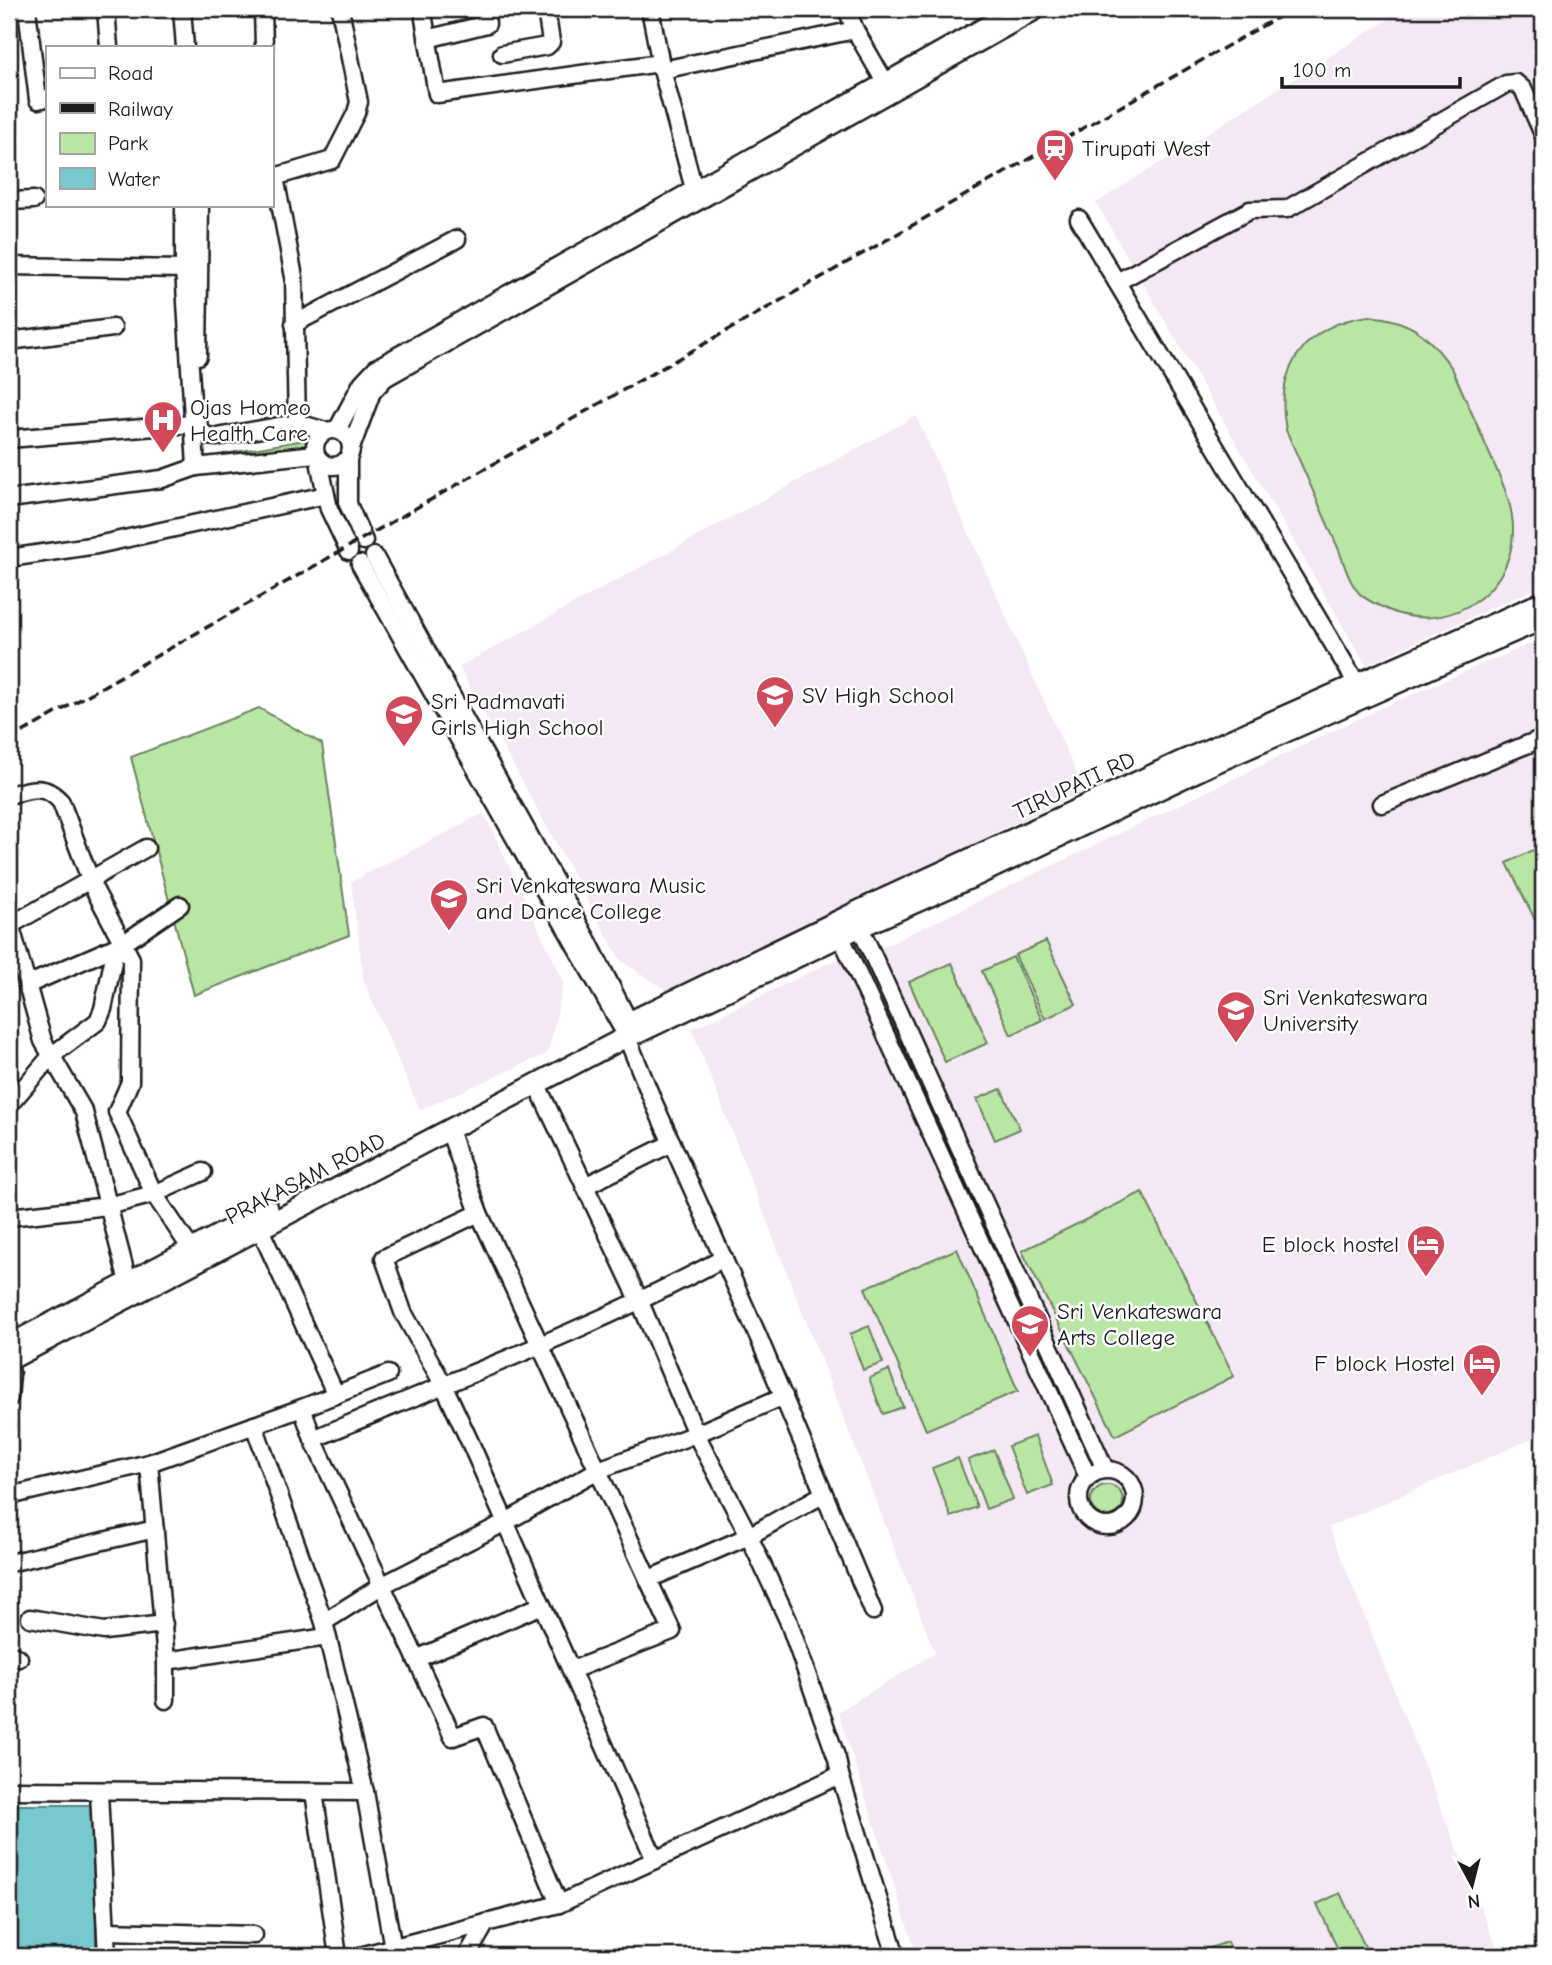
<svg xmlns="http://www.w3.org/2000/svg" width="1552" height="1965" viewBox="0 0 1552 1965" font-family="'Comic Neue',sans-serif">
<rect width="100%" height="100%" fill="#fff"/>
<filter id="ink" filterUnits="userSpaceOnUse"><feTurbulence type="fractalNoise" baseFrequency=".0143" numOctaves="2"/><feDisplacementMap in="SourceGraphic" scale="14" xChannelSelector="R" yChannelSelector="G"/><feConvolveMatrix kernelMatrix="1 2 1 2 8 2 1 2 1" color-interpolation-filters="sRGB"/></filter>
<g filter="url(#ink)">
<g fill="#f4e8f4">
<path d="M1405,9H1543V585L1366,665L1096,203Z"/>
<path d="M916,416L1084,790L668,991L621,961L459,667Z"/>
<path d="M1543,638V1434L1329,1527L1500,1956H917L838,1712L935,1653L692,1029L835,960L883,947L1381,708Z"/>
<path d="M484,813L564,982L548,1053L420,1110L364,982L351,882Z"/>
</g>
<g fill="#b9e6a5" stroke="#6a8160" stroke-width="2">
<path d="M1369,316C1411,320 1429,335 1453,370C1464,396 1476,422 1487,448C1499,476 1514,502 1513,533C1511,596 1443,636 1386,609C1378,605 1365,600 1359,593C1349,582 1344,564 1339,550L1286,430C1274,367 1306,324 1369,316Z"/>
<path d="M305,440L306,448L226,461L224,454Z"/>
<path d="M259,708L322,744L349,935L194,995L131,757Z"/>
<path d="M1543,845V936L1507,863Z"/>
<path d="M1046,941L1076,1004L1045,1019L1015,955Z"/>
<path d="M1013,957L1042,1020L1011,1035L982,971Z"/>
<path d="M952,963L988,1043L945,1062L909,982Z"/>
<path d="M1001,1089L1020,1129L995,1140L977,1099Z"/>
<path d="M1142,1192L1234,1376L1115,1436L1022,1251Z"/>
<path d="M957,1249L1018,1391L926,1430L865,1288Z"/>
<path d="M869,1326L883,1363L863,1370L850,1334Z"/>
<path d="M889,1370L903,1407L883,1414L869,1378Z"/>
<path d="M1035,1436L1053,1485L1027,1495L1008,1446Z"/>
<path d="M994,1450L1013,1499L986,1509L968,1460Z"/>
<path d="M958,1458L977,1507L951,1517L932,1468Z"/>
<circle cx="1107" cy="1501" r="16"/>
<path d="M1340,1893L1366,1949L1350,1956H1341L1317,1904Z"/>
<path d="M1227,1942L1233,1956H1188Z"/>
</g>
<path fill="#77c9ce" stroke="#538487" stroke-width="2" d="M9,1805H95L96,1956H9Z"/>
<g fill="none" stroke-linecap="round" stroke-linejoin="round">
<g stroke="#1c1c1c" stroke-width="21">
<g id="minor">
<path d="M27,9L38,100L47,98"/>
<path d="M106,9L109,47"/>
<path d="M182,9L185,47"/>
<path d="M263,9L264,47"/>
<path d="M650,9L662,70L694,189"/>
<path d="M424,19L437,94L660,63"/>
<path d="M855,30L885,82"/>
<path d="M427,39L487,24L485,9"/>
<path d="M502,54L547,46L551,42L546,9"/>
<path d="M662,70L855,30L847,9"/>
<path d="M275,177L294,277L297,425"/>
<path d="M271,178L332,160L356,113L359,102L340,9"/>
<path d="M9,201L34,200"/>
<path d="M184,205V269L196,467L315,454"/>
<path d="M1079,219L1357,684"/>
<path d="M9,266L184,269"/>
<path d="M1117,282L1250,210L1287,209L1506,84L1516,83L1523,89L1543,134"/>
<path d="M294,324L457,239"/>
<path d="M9,341L113,328"/>
<path d="M198,356L200,205"/>
<path d="M197,417L200,430L207,436L217,437L284,425H305L326,431"/>
<circle cx="333" cy="448" r="18"/>
<path d="M337,430L362,383L376,368L1015,9"/>
<path d="M9,439L192,424"/>
<path d="M351,448L372,392L385,378L1039,9"/>
<path d="M348,458V504L364,541"/>
<path d="M319,461L329,509L349,551"/>
<path d="M9,499L162,479L196,467"/>
<path d="M374,556L588,941L625,1014"/>
<path d="M9,558L97,545L326,495"/>
<path d="M360,564L621,1026"/>
<path d="M9,795C30,789 45,783 61,802L93,887L131,959L130,1082L117,1112L154,1194L191,1249"/>
<path d="M1382,804L1543,738"/>
<path d="M855,916L1105,1469"/>
<path d="M9,920L43,1041L84,1112L128,1282"/>
<path d="M9,926L146,848"/>
<path d="M836,926L1088,1477"/>
<path d="M27,985L124,943L180,905"/>
<path d="M628,1040L653,1101L758,1336L873,1611"/>
<path d="M537,1085L640,1302L696,1434L746,1530L788,1620L837,1759L840,1775"/>
<path d="M9,1105L51,1056L98,1021L103,1009L116,947"/>
<path d="M449,1130L479,1213L672,1631L572,1670"/>
<path d="M585,1186L672,1143"/>
<path d="M479,1213L384,1258L403,1312L443,1384L469,1440L655,1860"/>
<path d="M9,1217L108,1206L154,1194L203,1172"/>
<path d="M260,1229L336,1395"/>
<path d="M9,1363L11,1374L9,1398"/>
<path d="M302,1408L313,1439L453,1737L484,1726L559,1904"/>
<path d="M254,1425L324,1622L365,1792L393,1948"/>
<path d="M313,1439C451,1381 592,1329 724,1258"/>
<path d="M149,1463L166,1661"/>
<circle cx="1107" cy="1498" r="28"/>
<path d="M9,1496L149,1463L302,1408L388,1374"/>
<path d="M9,1563L155,1529"/>
<path d="M649,1579L749,1536L824,1494"/>
<path d="M30,1618L104,1631L164,1624"/>
<path d="M324,1622L381,1586L504,1523L598,1470L696,1434L784,1396"/>
<path d="M9,1654L19,1658"/>
<path d="M416,1659L542,1605"/>
<path d="M166,1700V1661L327,1637"/>
<path d="M9,1790L365,1792"/>
<path d="M99,1792L107,1956"/>
<path d="M314,1792L338,1956"/>
<path d="M107,1931L254,1935"/>
<path d="M360,1956L559,1904L840,1775L896,1956"/>
<path d="M467,1956L486,1923"/>
</g>
</g>
<g stroke="#1c1c1c" stroke-width="24">
<g id="major">
<path d="M631,1021L885,898L1180,762L1543,602"/>
<path d="M638,1033L860,927L982,873L1217,762L1543,619"/>
<path d="M9,1345L268,1209"/>
<path d="M9,1360L624,1038"/>
</g>
</g>
<use href="#minor" stroke="#fff" stroke-width="16"/>
<use href="#major" stroke="#fff" stroke-width="19"/>
<path stroke="#1c1c1c" stroke-width="3.5" stroke-dasharray="10 5" stroke-linecap="butt" d="M9,740L1292,9"/>
</g>
</g>
<defs>
<g id="station-pin" transform="scale(2.0125)"><path d="M0 17L-7.5 6A9.5 9.5 0 1 1 7.5 6Z" fill="#d1495b" stroke="#fff"/><path d="M-3-6H3Q5-6 5-4V2Q5 4 3 4L4.5 6H3L1.5 4h-3L-3 6H-4.5L-3 4Q-5 4-5 2V-4Q-5-6-3-6ZM-3.5-4v3h7v-3ZM-3.5 1v1.5H-2V1ZM2 1v1.5H3.5V1Z" fill="#fff"/></g>
<g id="hospital-pin" transform="scale(2.0125)"><path d="M0 17L-7.5 6A9.5 9.5 0 1 1 7.5 6Z" fill="#d1495b" stroke="#fff"/><path d="M-5-5h3v3.5h4V-5h3V5h-3V1.5h-4V5h-3Z" fill="#fff"/></g>
<g id="school-pin" transform="scale(2.0125)"><path d="M0 17L-7.5 6A9.5 9.5 0 1 1 7.5 6Z" fill="#d1495b" stroke="#fff"/><path d="M0-5L7-2L0 1L-7-2ZM-4 1L0 2.5L4 1V4Q0 6-4 4Z" fill="#fff"/></g>
<g id="university-pin" transform="scale(2.0125)"><path d="M0 17L-7.5 6A9.5 9.5 0 1 1 7.5 6Z" fill="#d1495b" stroke="#fff"/><path d="M0-5L7-2L0 1L-7-2ZM-4 1L0 2.5L4 1V4Q0 6-4 4Z" fill="#fff"/></g>
<g id="hotel-pin" transform="scale(2.0125)"><path d="M0 17L-7.5 6A9.5 9.5 0 1 1 7.5 6Z" fill="#d1495b" stroke="#fff"/><path d="M-6-4.5h1.5V1H6V5H4.5V3h-9V5H-6ZM-4 0a1.8 1.8 0 1 1 3.6 0ZM.5 0V-2.5h3Q6-2.5 6 0Z" fill="#fff"/></g>
</defs>
<g fill-rule="evenodd">
<use href="#station-pin" x="1055" y="148"/>
<use href="#hospital-pin" x="163" y="420"/>
<use href="#school-pin" x="775" y="695"/>
<use href="#school-pin" x="404" y="714"/>
<use href="#university-pin" x="449" y="898"/>
<use href="#university-pin" x="1236" y="1010"/>
<use href="#hotel-pin" x="1426" y="1244"/>
<use href="#university-pin" x="1030" y="1324"/>
<use href="#hotel-pin" x="1482" y="1363"/>
</g>
<g text-anchor="middle" stroke-width="5" stroke-linejoin="round" paint-order="stroke">
<g font-size="23" fill="#1c1c1c" stroke="#fff" text-anchor="start">
<text x="1082" y="156">Tirupati West</text>
<text x="190" y="415">Ojas Homeo<tspan x="190" dy="26">Health Care</tspan></text>
<text x="802" y="703">SV High School</text>
<text x="431" y="709">Sri Padmavati<tspan x="431" dy="26">Girls High School</tspan></text>
<text x="476" y="893">Sri Venkateswara Music<tspan x="476" dy="26">and Dance College</tspan></text>
<text x="1263" y="1005">Sri Venkateswara<tspan x="1263" dy="26">University</tspan></text>
<text x="1399" y="1252" text-anchor="end">E block hostel</text>
<text x="1057" y="1319">Sri Venkateswara<tspan x="1057" dy="26">Arts College</tspan></text>
<text x="1455" y="1371" text-anchor="end">F block Hostel</text>
</g>
<g font-size="23" fill="#1c1c1c" stroke="#fff">
<text transform="translate(1074 785) rotate(-25)" y="8">TIRUPATI RD</text>
<text transform="translate(305 1178) rotate(-27)" y="8">PRAKASAM ROAD</text>
</g>
</g>
<rect width="1552" height="1965" fill="none" stroke="#fff" stroke-width="35"/>
<rect x="18" y="18" width="1517" height="1930" fill="none" stroke="#1c1c1c" stroke-width="2.5" filter="url(#ink)"/>
<rect x="46" y="46" width="228" height="161" fill="#ffffff" stroke="#a4a4a4" stroke-width="2"/>
<rect x="60" y="68" width="35" height="10" fill="#ffffff" stroke="#a4a4a4" stroke-width="2"/>
<text x="108" y="80" font-size="21" fill="#1c1c1c">Road</text>
<rect x="60" y="103" width="35" height="10" fill="#1c1c1c" stroke="#a4a4a4" stroke-width="2"/>
<text x="108" y="116" font-size="21" fill="#1c1c1c">Railway</text>
<rect x="60" y="133" width="35" height="21" fill="#b9e6a5" stroke="#a4a4a4" stroke-width="2"/>
<text x="108" y="150" font-size="21" fill="#1c1c1c">Park</text>
<rect x="60" y="168" width="35" height="21" fill="#77c9ce" stroke="#a4a4a4" stroke-width="2"/>
<text x="108" y="186" font-size="21" fill="#1c1c1c">Water</text>
<g transform="translate(1472 1885) rotate(173)" stroke="#ffffff" stroke-width="5" paint-order="stroke">
<path d="M0-5L12 26L0 18L-12 26Z" fill="#1c1c1c"/>
<text y="-10" font-size="19" font-weight="bold" text-anchor="middle" fill="#1c1c1c">N</text>
</g>
<path d="M1282 77v10h178v-10" fill="none" stroke="#1c1c1c" stroke-width="3.5"/>
<text x="1293" y="77" font-size="21" fill="#1c1c1c" stroke="#ffffff" stroke-width="5" paint-order="stroke">100 m</text>
</svg>
